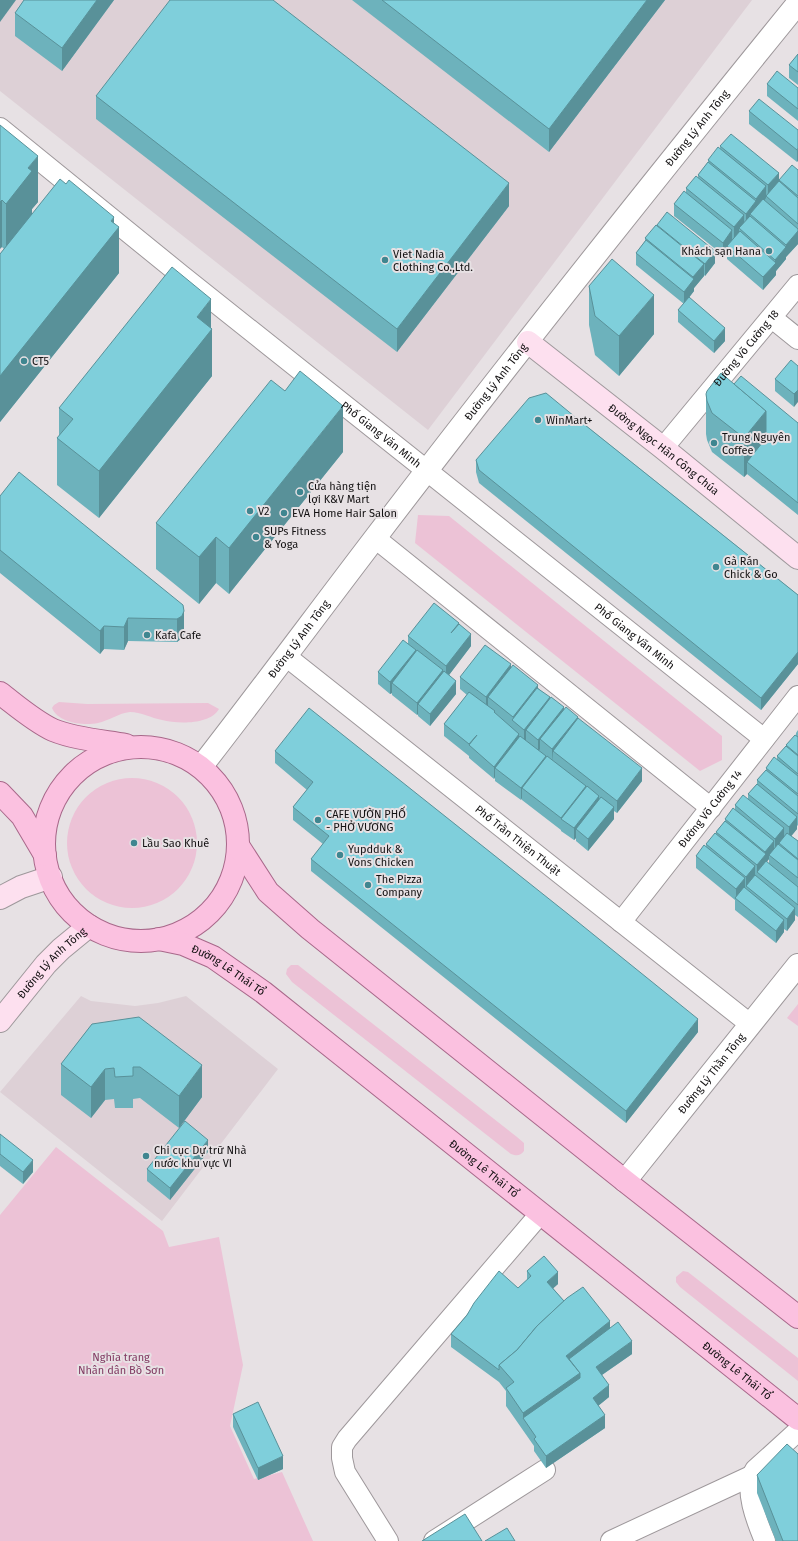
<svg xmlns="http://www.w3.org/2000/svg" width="798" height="1541" viewBox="0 0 798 1541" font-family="'Fira Sans',sans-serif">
<rect width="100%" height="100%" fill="#e7e1e4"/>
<g fill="#ddd0d6">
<path d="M0,0H752L428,430L0,91Z"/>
<path d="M81,996L91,1001L135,1006L158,1003L186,996L278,1069L162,1221L0,1092Z"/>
</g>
<g fill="#ecc2d6">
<path d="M418,515L449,516L722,736V760L700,771L415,543Z"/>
<path d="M59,702L87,704L208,703L219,709C210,725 177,724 162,720C151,718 141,712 130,712C119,713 108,721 98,723C84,726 58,723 52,708L54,705Z"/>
<circle cx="132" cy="843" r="65"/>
<path d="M291,965H298L303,969L517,1137L524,1143V1151C520,1156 517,1156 511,1154L292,982L286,974L287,969Z"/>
<path d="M798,1004V1026L787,1018Z"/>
<path d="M56,1147L163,1231L169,1247L219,1237L243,1365L230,1426L254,1479L282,1472L313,1541H0V1215Z"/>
<path d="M683,1271L688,1272L798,1358V1381L680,1287L676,1282V1277Z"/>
</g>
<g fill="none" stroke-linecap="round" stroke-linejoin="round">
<g stroke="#9e989b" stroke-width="22">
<g id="minor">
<path id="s1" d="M0,128L181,275L764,739"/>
<path d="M772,318L798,339"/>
<path id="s2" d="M663,448L798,285"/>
<path d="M375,538L711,808"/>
<path id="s3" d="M287,657L750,1024"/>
<path id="s4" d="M621,922L798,696"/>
<path d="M388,1541L345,1472L342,1458V1447L347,1439L540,1214"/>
<path d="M434,1541L545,1470"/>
<path d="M611,1541L751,1476"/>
<path d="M765,1541C757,1522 743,1488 755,1470L798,1431"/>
</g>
</g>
<g stroke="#9e989b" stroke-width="24">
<g id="tertiary">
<path id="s5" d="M201,767C260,691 317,614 375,538C513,357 655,179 798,3"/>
<path id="s6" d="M625,1181L798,965"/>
</g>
</g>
<g stroke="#9e989b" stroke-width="24">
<g id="secondary">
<path id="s7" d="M528,342L663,448L798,558"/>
<path d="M0,898L21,887L51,877"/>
<path id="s8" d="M0,1021L46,964L61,949L89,926"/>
</g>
</g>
<g stroke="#a8688a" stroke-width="24">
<g id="primary">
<path d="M0,693C17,706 34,721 53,730C75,739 103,741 126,745"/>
<circle cx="141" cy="844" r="97"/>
<path d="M0,793L22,816L45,855"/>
<path d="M239,847L268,892L310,929L625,1181L798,1317"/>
<path id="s9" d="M159,939L183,944L213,957L263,992L798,1419"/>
</g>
</g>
<use href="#minor" stroke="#fff" stroke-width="20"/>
<use href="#tertiary" stroke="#fff" stroke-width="22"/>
<use href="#secondary" stroke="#fde0ef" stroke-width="22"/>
<use href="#primary" stroke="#fbc1e0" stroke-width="22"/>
</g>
<g fill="#6db2bc" fill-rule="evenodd">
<path d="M24,0H114L62,71L15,36V13Z"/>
<path d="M352,0H665L549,152Z"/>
<path d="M798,54V85L789,78V65Z"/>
<path d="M767,84L798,88V121L767,96Z"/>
<path d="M96,96L509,206L397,352L96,119Z"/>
<path d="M749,111L798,130L797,162L749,124Z"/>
<path d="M0,125L38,202L32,209V214L114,223L119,273L0,422V254L4,249L2,247Z"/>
<path d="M720,146L779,182V180L798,170V244L786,257V259L776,271V275L763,290L727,259V249L723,255L674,216V204L686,192V188L698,177V175L708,162V160L720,149Z"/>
<path d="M657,225L715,263L705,276L704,275V276L694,288V291L684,304L636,265V253L645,241V238L657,227Z"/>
<path d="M589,286L654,334L619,376L595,355L589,325Z"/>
<path d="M678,310L725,341L714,353L678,322Z"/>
<path d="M211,328L212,376L99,518L57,485V438L59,436V408Z"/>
<path d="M798,366L794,407L775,391V379Z"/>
<path d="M734,384L798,423V515L747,474L744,477L712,452L707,440L706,434V394Z"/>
<path d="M580,421L798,595V664L761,710L479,483L476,472V460Z"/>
<path d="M343,452L229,594L216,583L199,604L156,569V523Z"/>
<path d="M0,496L183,605L184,634L182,638L177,642L128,641L124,650L104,649L100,654L0,573Z"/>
<path d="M459,624L471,646L449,675L456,694L430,726L418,716V714L417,715L392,695V693L390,694L378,684V672L408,644V636Z"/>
<path d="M511,667L538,688L550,699L578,719L642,781L617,813L614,811V819L588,851L576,841V838L574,840L561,831V829V830L522,800V798L521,800L495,781V777L494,779L469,758V756L444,736V724L467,695L460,689V677Z"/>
<path d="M798,730V826L797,825V829L791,836L798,841V917L795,915V920L787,931L784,929V932L776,943L735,910V900L696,868V856L706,846V844L716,834V832L725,821V819L735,809V805L748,799V794L757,784V780L766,770V768L777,759V756L786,746V745L796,736V733ZM769,859V864L767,862Z"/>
<path d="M275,751L698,1032L626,1123L311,871V859L323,844L293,820V807L307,790L275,763Z"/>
<path d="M92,1024L202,1097L179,1128L140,1098L133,1099V1108H115L114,1099L105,1100L91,1118L61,1095V1064Z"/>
<path d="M0,1134L33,1172L23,1184L0,1166Z"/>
<path d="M208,1152L170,1200L147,1181V1169Z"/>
<path d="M527,1271L558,1284L553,1288L564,1301L610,1328L632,1354L602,1375L609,1397L598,1406L605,1428L546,1468L534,1451V1446L506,1406V1391L499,1382L451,1347V1334L518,1288L527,1280Z"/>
<path d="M233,1414L283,1469L258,1480L233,1427Z"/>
<path d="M757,1475L798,1541H776L757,1493Z"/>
</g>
<g fill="#599199">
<path d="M0,0H16L0,22Z"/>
<path d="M97,0H114L62,71V48Z"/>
<path d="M647,0H665L549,152V129Z"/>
<path d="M798,148V161L797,162V150Z"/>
<path d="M38,156V202L32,209V217L6,250V204L28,168Z"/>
<path d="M779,173V185L768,197V185Z"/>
<path d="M509,183V206L397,352V329Z"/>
<path d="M766,186V198L756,211L750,214V221L746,226V214L756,201V199Z"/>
<path d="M2,200V247L0,249V202Z"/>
<path d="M744,215V227L739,228V233L734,239V227Z"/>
<path d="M114,217V232L119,227V273L0,422V376Z"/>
<path d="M732,230V242L727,246V249L723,255V243Z"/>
<path d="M798,231V244L786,257V245Z"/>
<path d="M786,247V259L776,271V275L763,290V277L775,264V260Z"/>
<path d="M715,251V263L705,276V264Z"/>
<path d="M704,264V276L694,288V291L684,304V292L693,280V277Z"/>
<path d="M654,295V334L619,376V336Z"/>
<path d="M211,299V330L212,329V376L99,518V471L197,317Z"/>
<path d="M725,328V341L714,353V341Z"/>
<path d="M798,390V402L794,407V394Z"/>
<path d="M343,406V452L229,594V548Z"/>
<path d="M766,411V450L747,462V474L744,477V438Z"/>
<path d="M216,537V583L199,604V557Z"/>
<path d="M184,611V634L182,638L177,642V619Z"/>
<path d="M128,618V641L124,650V627Z"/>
<path d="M104,626V649L100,654V631Z"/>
<path d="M471,634V646L446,679V666Z"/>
<path d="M416,650V662L392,683V693L390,694V682Z"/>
<path d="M798,652V664L761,710V698Z"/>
<path d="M511,664V676L488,697V706L486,709V697Z"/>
<path d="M443,670V683L418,704V714L417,715V703Z"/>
<path d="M456,681V694L430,726V714Z"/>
<path d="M538,685V697L513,721V717Z"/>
<path d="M550,697V710L526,730V740L524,742V730Z"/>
<path d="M564,707V719L540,739V749L538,752V740Z"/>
<path d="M578,717V729L553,751L552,762V749Z"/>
<path d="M519,734V747L495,768V777L494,779V767Z"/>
<path d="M546,756V768L522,788V798L521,800V788Z"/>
<path d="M642,768V781L617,813V801Z"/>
<path d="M586,786V798L561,819V830V818Z"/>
<path d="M599,796V808L576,829V838L574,840V828Z"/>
<path d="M614,807V819L588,851V839Z"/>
<path d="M797,817V829L789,839V827Z"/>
<path d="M784,828V840L779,843V846L775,851V839Z"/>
<path d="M774,841V853L769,855V859L757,872V877V865L765,854V852Z"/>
<path d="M755,866V878L746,887V877Z"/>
<path d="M745,878V891L736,899V889Z"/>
<path d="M795,908V920L787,931V919Z"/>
<path d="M784,920V932L776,943V931Z"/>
<path d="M698,1019V1032L626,1123V1111Z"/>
<path d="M202,1065V1097L179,1128V1096Z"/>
<path d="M105,1069V1100L91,1118V1087Z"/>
<path d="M208,1140V1152L170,1200V1188Z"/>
<path d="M33,1160V1172L23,1184V1172Z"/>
<path d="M558,1272V1284L547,1294V1282Z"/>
<path d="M610,1321V1339L572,1369L566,1356Z"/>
<path d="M632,1341V1354L596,1379V1367Z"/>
<path d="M580,1373V1391L523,1418V1413Z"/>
<path d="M609,1385V1397L593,1410V1398Z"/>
<path d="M605,1415V1428L546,1468V1456Z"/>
<path d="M283,1456V1469L258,1480V1468Z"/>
</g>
<g fill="#7fcfdb" stroke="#599199">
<path d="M24,0H97L62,48L15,13Z"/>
<path d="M170,0H273L509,183L397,329L96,96Z"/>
<path d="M382,0H647L549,129Z"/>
<path d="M798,54V72L789,65Z"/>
<path d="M777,71L798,88V109L767,84Z"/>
<path d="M759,99L798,130V148L797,150L749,111Z"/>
<path d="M0,125L38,156L28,168L32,171L6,204L2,200L0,202Z"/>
<path d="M731,134L779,173L768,185L720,146Z"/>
<path d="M718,147L766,186L756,199L708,160Z"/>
<path d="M708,162L756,201L746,214L698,175Z"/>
<path d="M792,165L798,170V196L779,180Z"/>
<path d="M696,176L744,215L734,227L686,188Z"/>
<path d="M60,179L66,184L69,180L114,217L111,221L119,227L0,376V254Z"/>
<path d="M779,181L798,198V224L766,196Z"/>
<path d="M684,191L732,230L723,243L674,204Z"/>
<path d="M763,199L798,229V231L786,245L750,214Z"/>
<path d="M667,212L715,251L705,264L657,225Z"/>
<path d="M750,216L786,247L775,260L739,228Z"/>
<path d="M656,225L704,264L693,277L645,238Z"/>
<path d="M740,231L776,263L763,277L727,246Z"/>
<path d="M646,240L694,279L684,292L636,253Z"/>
<path d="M612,259L654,295L619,336L595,316L589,286Z"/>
<path d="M172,267L211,299L197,317L212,329L99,471L57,438L73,419L59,408Z"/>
<path d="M689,297L725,328L714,341L678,310Z"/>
<path d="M791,360L798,366V390L794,394L775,379Z"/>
<path d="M300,371L343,406L229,548L216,537L199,557L156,523L271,380L285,391Z"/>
<path d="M721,373L766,411L744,438L712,413L707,401L706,394L707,391Z"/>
<path d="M741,376L798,423V503L747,462L766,438V411L734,384Z"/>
<path d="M546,393L580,421L798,595V652L761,698L479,470L476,460L529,398Z"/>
<path d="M19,472L183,605L184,611L182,616L177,619L128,618L124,627L104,626L100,631L0,550V496Z"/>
<path d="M434,603L459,623L451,633L459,624L471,634L446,666L408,636Z"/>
<path d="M403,640L416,650L390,682L378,672Z"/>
<path d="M485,645L511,664L486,697L460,677Z"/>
<path d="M417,650L443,670L417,703L392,683Z"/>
<path d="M513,665L538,685L513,717L488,697Z"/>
<path d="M444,671L456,681L430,714L418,704Z"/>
<path d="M537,688L550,697L524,730L512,720Z"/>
<path d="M469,692L495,711L494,712L519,734L494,767L469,745L477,735L469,744L444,724Z"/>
<path d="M551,697L564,707L538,740L526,730Z"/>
<path d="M566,707L578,717L552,749L540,739Z"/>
<path d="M309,708L568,914L698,1019L626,1111L311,859L329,836L293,807L313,782L275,751Z"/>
<path d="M578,718L642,768L617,801L553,751Z"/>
<path d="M795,735L798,737V755L786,745Z"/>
<path d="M520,736L546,756L521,788L495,768Z"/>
<path d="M786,746L798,756V774L777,756Z"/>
<path d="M547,756L586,786L561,818L522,788Z"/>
<path d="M774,757L798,776V794L766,768Z"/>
<path d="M766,770L798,796V814L757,780Z"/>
<path d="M757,784L797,817L789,827L748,794Z"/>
<path d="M587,786L599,796L574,828L561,819Z"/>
<path d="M743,795L784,828L775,839L735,805Z"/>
<path d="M601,797L614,807L588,839L576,829Z"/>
<path d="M733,808L774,841L765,852L725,819Z"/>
<path d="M725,821L766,854L757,865L716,832Z"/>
<path d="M715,833L755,866L746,877L706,844Z"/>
<path d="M787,833L798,841V859L779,843Z"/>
<path d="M778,844L798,860V878L769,855Z"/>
<path d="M704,845L745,878L736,889L696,856Z"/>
<path d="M766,861L798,887V905L757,872Z"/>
<path d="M755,875L795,908L787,919L746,886Z"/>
<path d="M744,887L784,920L776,931L735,898Z"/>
<path d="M139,1017L202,1065L179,1096L140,1067H133V1076L115,1077L114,1068L105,1069L91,1087L61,1064L92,1024Z"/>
<path d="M185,1121L208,1140L170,1188L147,1169Z"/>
<path d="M0,1134L33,1160L23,1172L0,1154Z"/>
<path d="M544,1256L558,1272L547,1282L564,1301L537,1326L517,1350L499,1365V1370L451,1334L467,1315L474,1303L499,1271L518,1288L531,1276L527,1271Z"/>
<path d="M583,1287L610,1321L566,1356L580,1373L523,1413L506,1388L514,1382L499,1365L517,1350L537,1326L567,1298Z"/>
<path d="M618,1322L632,1341L596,1367L609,1385L593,1398L605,1415L546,1456L534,1439L536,1437L523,1418L580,1378V1373L569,1359Z"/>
<path d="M258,1402L283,1456L258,1468L233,1414Z"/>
<path d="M787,1444L798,1454V1541H783L757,1475Z"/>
<path d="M465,1514L482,1541H422Z"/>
<path d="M507,1528L515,1541H485Z"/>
</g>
<g fill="#3f8690" stroke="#e7e1e4" stroke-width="1.5">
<circle cx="769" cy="251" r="4"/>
<circle cx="385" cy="260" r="4"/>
<circle cx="24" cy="361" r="4"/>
<circle cx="538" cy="420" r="4"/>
<circle cx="714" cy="443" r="4"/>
<circle cx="300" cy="492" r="4"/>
<circle cx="250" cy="511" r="4"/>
<circle cx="284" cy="513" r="4"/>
<circle cx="256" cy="537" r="4"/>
<circle cx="716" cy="567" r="4"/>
<circle cx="147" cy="635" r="4"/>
<circle cx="318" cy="820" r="4"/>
<circle cx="134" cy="843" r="4"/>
<circle cx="340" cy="855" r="4"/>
<circle cx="368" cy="885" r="4"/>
<circle cx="146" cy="1156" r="4"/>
</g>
<g text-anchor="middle" stroke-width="4" stroke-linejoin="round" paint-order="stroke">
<g font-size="11" fill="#131112" stroke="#e7e1e4">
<text dy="4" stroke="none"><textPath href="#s5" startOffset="809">Đường Lý Anh Tông</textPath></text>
<text dy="4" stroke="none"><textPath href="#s2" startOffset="130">Đường Võ Cường 18</textPath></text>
<text dy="4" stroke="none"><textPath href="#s5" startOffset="485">Đường Lý Anh Tông</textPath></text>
<text dy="4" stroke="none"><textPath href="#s1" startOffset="489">Phố Giang Văn Minh</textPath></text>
<text dy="4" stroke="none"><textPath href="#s7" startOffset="173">Đường Ngọc Hân Công Chúa</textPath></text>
<text dy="4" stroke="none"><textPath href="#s1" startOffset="813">Phố Giang Văn Minh</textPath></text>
<text dy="4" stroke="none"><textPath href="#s5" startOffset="161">Đường Lý Anh Tông</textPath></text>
<text dy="4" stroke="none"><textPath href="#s4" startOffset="144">Đường Võ Cường 14</textPath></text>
<text dy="4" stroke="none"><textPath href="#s3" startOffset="295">Phố Trần Thiện Thuật</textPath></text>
<text dy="4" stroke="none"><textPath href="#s8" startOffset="78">Đường Lý Anh Tông</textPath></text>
<text dy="4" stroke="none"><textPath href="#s9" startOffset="77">Đường Lê Thái Tổ</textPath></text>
<text dy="4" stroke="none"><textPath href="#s6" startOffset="138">Đường Lý Thần Tông</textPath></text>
<text dy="4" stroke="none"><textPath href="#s9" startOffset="401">Đường Lê Thái Tổ</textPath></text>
<text dy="4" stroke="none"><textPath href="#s9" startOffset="725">Đường Lê Thái Tổ</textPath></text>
</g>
<g font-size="11" fill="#131112" stroke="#e7e1e4" text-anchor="start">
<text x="761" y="255" text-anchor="end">Khách sạn Hana</text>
<text x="393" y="258">Viet Nadia<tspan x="393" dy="13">Clothing Co.,Ltd.</tspan></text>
<text x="32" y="365">CT5</text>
<text x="546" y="424">WinMart+</text>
<text x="722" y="441">Trung Nguyên<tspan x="722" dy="13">Coffee</tspan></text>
<text x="308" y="490">Cửa hàng tiện<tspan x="308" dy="13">lợi K&amp;V Mart</tspan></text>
<text x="258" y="515">V2</text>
<text x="292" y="517">EVA Home Hair Salon</text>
<text x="264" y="535">SUPs Fitness<tspan x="264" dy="13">&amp; Yoga</tspan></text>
<text x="724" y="565">Gà Rán<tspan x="724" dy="13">Chick &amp; Go</tspan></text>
<text x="155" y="639">Kafa Cafe</text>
<text x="326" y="818">CAFE VƯỜN PHỐ<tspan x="326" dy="13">- PHỞ VƯƠNG</tspan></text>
<text x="142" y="847">Lầu Sao Khuê</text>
<text x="348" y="853">Yupdduk &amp;<tspan x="348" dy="13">Vons Chicken</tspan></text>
<text x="376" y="883">The Pizza<tspan x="376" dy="13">Company</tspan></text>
<text x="154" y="1154">Chi cục Dự trữ Nhà<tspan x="154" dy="13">nước khu vực VI</tspan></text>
</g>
<g font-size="11" fill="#823b63" stroke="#e7e1e4">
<text x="121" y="1361">Nghĩa trang<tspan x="121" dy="13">Nhân dân Bồ Sơn</tspan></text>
</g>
</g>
</svg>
